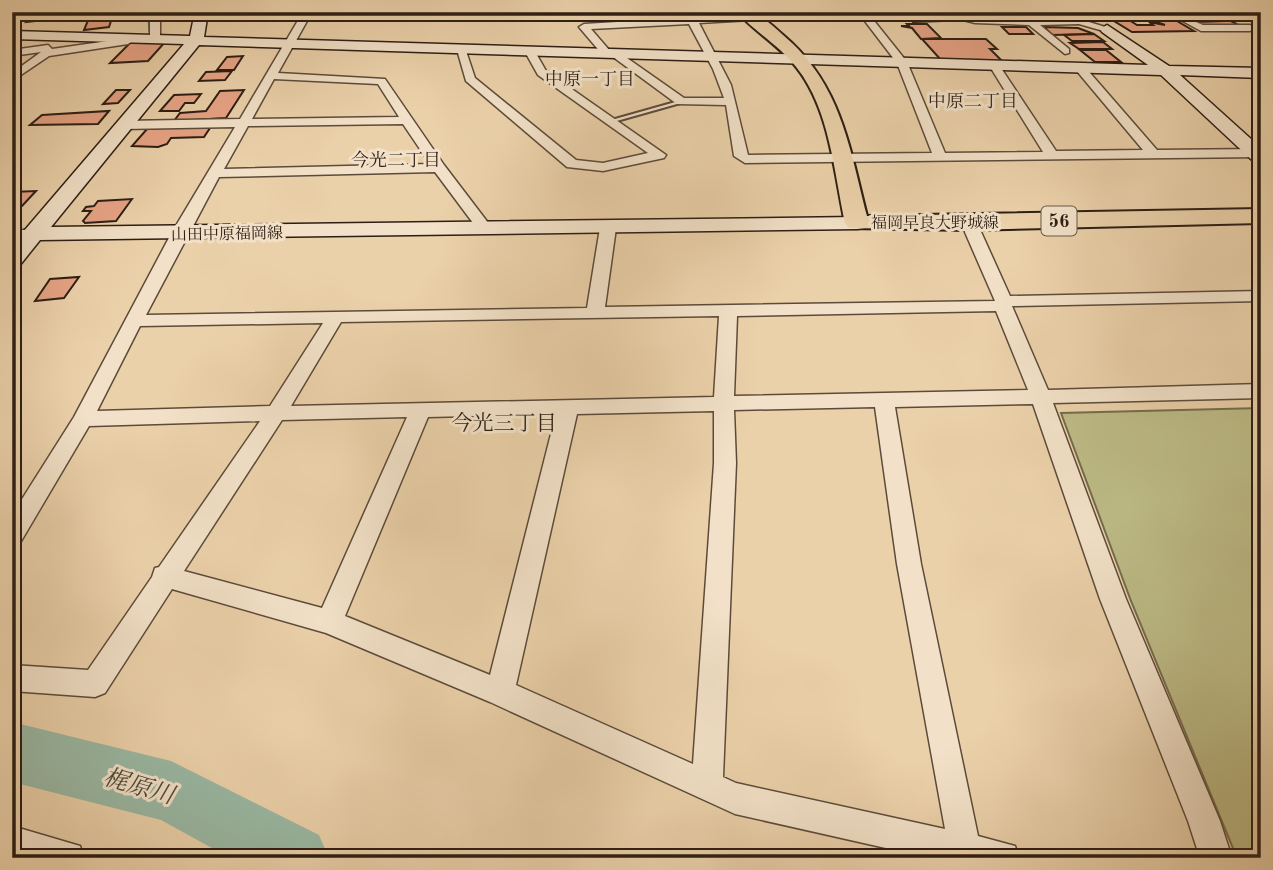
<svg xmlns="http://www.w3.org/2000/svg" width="1273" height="870" viewBox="0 0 1273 870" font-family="'Old Standard TT','Noto Serif JP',serif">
<rect width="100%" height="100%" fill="#ebd1aa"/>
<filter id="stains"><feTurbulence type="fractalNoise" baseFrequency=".00286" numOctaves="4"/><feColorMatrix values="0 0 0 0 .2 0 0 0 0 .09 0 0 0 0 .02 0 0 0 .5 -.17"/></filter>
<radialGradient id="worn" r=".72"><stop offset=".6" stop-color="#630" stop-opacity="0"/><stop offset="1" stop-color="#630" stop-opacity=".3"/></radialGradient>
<path fill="#bcba85" stroke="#746c4c" stroke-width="2" d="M1261,408V858H1237L1131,601L1061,413Z"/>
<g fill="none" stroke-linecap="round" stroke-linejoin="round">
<path stroke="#6e7a6a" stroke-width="3.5" d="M149,12L150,31"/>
<path fill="#9ab8a3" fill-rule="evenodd" d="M12,722L171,761L319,835L329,858H230L161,820L12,782Z"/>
</g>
<g fill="#e7a486" stroke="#2c1e14" stroke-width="2">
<path d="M31,12H64L62,18L26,22Z"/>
<path d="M911,12L929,13L940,16L942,21L913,22L905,13Z"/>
<path d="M113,15L109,27L84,30L89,18Z"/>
<path d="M1153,17H1170L1194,31L1132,32L1114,21L1129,20L1137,25H1153L1149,22L1165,25L1151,20H1157Z"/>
<path d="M1194,21H1231L1242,27H1204Z"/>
<path d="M907,24H927L941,38L921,39L912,28L901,26H909Z"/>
<path d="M1002,27H1026L1033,34H1009Z"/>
<path d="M1044,27L1078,28L1094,34L1052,35Z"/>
<path d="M1094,34L1104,41H1072L1064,35Z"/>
<path d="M922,39H986L997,49H990L1004,63L941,60Z"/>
<path d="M132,41H166L148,61L110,63Z"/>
<path d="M1103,42L1112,49H1079L1070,43Z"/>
<path d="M1080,50H1106L1121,62H1095Z"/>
<path d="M243,56L234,70H217L227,57Z"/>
<path d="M232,71L225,80L199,81L206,72Z"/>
<path d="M116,90H130L118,103L103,104Z"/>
<path d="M244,90L226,118L174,121L180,113L206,111L220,91Z"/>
<path d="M201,94L194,103H185L179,111H160L174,95Z"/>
<path d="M109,111L98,124L30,125L42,115Z"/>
<path d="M196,126L195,128H210L204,137L171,138L167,144L158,147L132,146L147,129Z"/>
<path d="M36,191L22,206H12V192Z"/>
<path d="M132,199L116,221L85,223L83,221L91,211H83L86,207L94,206L98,201Z"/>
<path d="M79,277L64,298L35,301L50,279Z"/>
</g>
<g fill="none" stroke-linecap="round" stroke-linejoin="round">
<g stroke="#5c4b3a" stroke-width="4">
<path id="lane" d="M679,101L684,102L613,122L608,121Z"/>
</g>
<g stroke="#5c4b3a" stroke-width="3">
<g id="street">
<path d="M15,12H24L12,29Z"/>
<path d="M150,12H160V39L155,42L150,39Z"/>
<path d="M303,12H312L278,73L385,79L444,165L492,228L484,233L479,231L435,172L219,177L146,315L587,308L600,228L608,223L616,228L605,307L995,301L961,223L969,218L977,223L1010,296L1261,291V301L1012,306L1048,390L1261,384V398L1053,403L1126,599L1220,821L1232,858H1200L1188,821L1100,599L1033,404L895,407L921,564L978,836L1015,846L1019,858H930L735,814L490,702L326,633L172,589L105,693L95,697L12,691V665L88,670L152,577L155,568L159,567L260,421L89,426L20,543L12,546V515L74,417L171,234L235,127L123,129L117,125L123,121L240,119ZM274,79L378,84L399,117L252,119ZM403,124L430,164L224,169L248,126ZM996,311L1028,390L734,396L737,316ZM719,316L714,397L291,406L341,322ZM323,323L270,406L97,411L140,326ZM875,407L897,564L945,829L736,783L723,777L736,463L734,410ZM714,411V463L693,764L516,685L577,414ZM556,414L490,675L345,616L428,417ZM407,417L322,608L184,571L282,420Z"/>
<path d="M784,12H839L835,15L699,23L731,85L748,155L932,153L897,63L858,12H867L907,62L945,153L1043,152L989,65L994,62L999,65L1056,151L1143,150L1076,70V66H1084L1157,150L1261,149V157L745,163L734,156L726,105L677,104L609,54H602L579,27L584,24ZM689,24L713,69L724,98H684L617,51H610L591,29Z"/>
<path d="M950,12L991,19H1079L1112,29L1107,32L1079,24L1040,25L1069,49V53L1065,54L1029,25L975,23L959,19Z"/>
<path d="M1231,15L1234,16V20L1196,22L1203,25H1250L1255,28L1250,31H1201L1179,19L1184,16Z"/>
<path d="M132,35L137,38L128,44L49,56L12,81V73L41,52L12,56V50L48,45L52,49L122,39Z"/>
<path d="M456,46L465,48L475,78L576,160L603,163L648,153L538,75L524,50L525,48H533L546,71L666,155L664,158L603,171L567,167L466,81Z"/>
<path d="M34,229L42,234L39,237L12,241V231Z"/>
<path d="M12,826L80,846L84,858H12Z"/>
</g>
</g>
<g stroke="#2c1e14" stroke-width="3">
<path id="secondary" d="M195,12H208L204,37L1148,65L1102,32L1100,29L1107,25L1169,66L1261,68V78L1180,75L1261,148V164L1254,162L1161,75L199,45L51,227L857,217L865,218L868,223L865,228L857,229L40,240L20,265L12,267V245L184,44L12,39V31L190,36Z"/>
</g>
<g stroke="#2c1e14" stroke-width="4">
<path id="primary" d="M737,12C759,12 767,21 783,35C841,84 849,146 867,216L1261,209V223L969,230L849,228L845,223C834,172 830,110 797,68C780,46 755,32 737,12Z"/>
</g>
<use href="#lane" fill="#f2e1c8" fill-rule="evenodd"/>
<use href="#street" fill="#f2e1c8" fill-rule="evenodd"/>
<use href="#secondary" fill="#f2e1c8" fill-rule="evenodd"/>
<use href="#primary" fill="#ebd1aa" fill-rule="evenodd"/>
</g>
<g text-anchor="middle" stroke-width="6" stroke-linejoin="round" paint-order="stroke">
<g font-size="16" fill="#2c1e14" stroke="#f2e1c8">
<text x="935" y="228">福岡早良大野城線</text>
<text transform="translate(227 233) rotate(-1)" y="6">山田中原福岡線</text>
</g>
<g font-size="18" fill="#2c1e14" stroke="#f2e1c8">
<text x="590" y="85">中原一丁目</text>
<text x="973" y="107">中原二丁目</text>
<text x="396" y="166">今光二丁目</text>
</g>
<rect fill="#f2e1c8" stroke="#67584a" stroke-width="2" x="1041.5" y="206.5" width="35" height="29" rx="5"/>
<g font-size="18" font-weight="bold" fill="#2c1e14">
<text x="1059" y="227">56</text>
</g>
<g font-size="21" fill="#2c1e14" stroke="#f2e1c8">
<text x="504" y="430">今光三丁目</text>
</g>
<g font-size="24" font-style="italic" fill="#4d4c3f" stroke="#f2e1c8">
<text transform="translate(139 786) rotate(16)" y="8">梶原川</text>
</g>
</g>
<rect width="1273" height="870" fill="none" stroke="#ebd1aa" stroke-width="42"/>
<rect x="14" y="14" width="1245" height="842" fill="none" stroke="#2c1e14" stroke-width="3.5"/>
<rect x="21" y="21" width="1231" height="828" fill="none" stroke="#2c1e14" stroke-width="2"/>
<rect width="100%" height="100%" filter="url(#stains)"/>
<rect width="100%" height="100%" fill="url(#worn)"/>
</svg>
